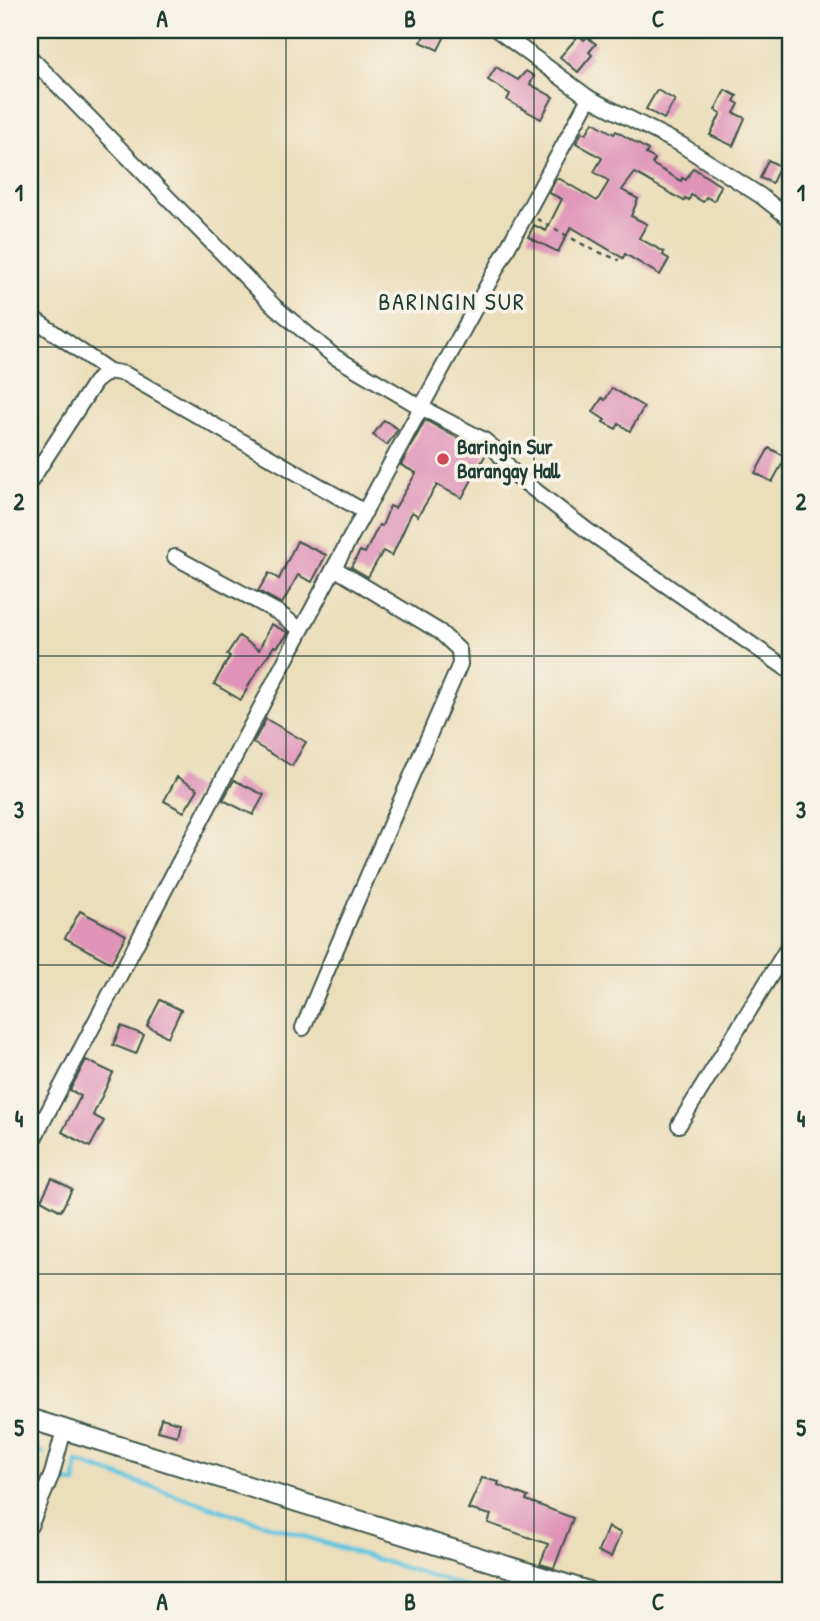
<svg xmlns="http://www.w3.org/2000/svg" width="820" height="1621" viewBox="0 0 820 1621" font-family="'Patrick Hand',sans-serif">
<rect width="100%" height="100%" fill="#f7f3e8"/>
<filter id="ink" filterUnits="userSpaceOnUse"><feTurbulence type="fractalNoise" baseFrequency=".0143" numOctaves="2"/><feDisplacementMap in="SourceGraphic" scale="14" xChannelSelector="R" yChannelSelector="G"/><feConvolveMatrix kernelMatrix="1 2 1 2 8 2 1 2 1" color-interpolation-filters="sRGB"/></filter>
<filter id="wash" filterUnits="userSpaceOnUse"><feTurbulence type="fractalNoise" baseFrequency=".00686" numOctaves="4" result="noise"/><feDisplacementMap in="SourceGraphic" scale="28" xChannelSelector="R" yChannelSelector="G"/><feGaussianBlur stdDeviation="1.57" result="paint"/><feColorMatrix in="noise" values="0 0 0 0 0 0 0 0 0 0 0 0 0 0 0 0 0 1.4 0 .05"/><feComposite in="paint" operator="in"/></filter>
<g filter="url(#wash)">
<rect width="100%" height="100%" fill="#ebdebb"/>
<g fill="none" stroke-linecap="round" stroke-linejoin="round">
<g stroke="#62c5e0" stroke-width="4.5">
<path d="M30,1450L43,1453"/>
<path d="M62,1480L75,1483L77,1462L229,1513L479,1591"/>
</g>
</g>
<g id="blocks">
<g fill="#df93b7">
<path d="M427,30H448L438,50L421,42Z"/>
<path d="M579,35L584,40L587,37L596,44L589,52L592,55L578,72L560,57Z"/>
<path d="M496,67L518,80L526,71L534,76L530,84L553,97L541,119L507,100L510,94L488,80Z"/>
<path d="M657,90L675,100L664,119L646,109Z"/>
<path d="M725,90L737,96L734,101L739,104L734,113L745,118L733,146L710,135L721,113L715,110Z"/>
<path d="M593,122L614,134L616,131L648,150L646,154L655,159L652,164L681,181L682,178L686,180L693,168L721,186L714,201L706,197L703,202L691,195L689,200L685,198L684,201L635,173L622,190L638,199L631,216L647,224L639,238L664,252L663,255L669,259L660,275L625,254L623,258L571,227L558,252L528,237L534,225L546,231L562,199L549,193L556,179H560L597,201L609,181L594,172L602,158L576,143L582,132L586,134Z"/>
<path d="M768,160L780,166L772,183L760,178Z"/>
<path d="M612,388L644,407L630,431L619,424L616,429L603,422L605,420L593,412L602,398L605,400Z"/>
<path d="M384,420L398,429L387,445L373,435Z"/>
<path d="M425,420L486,454L462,498L437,485L418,516L412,512L392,556L383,551L368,577L351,567L360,551L365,553L379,525L382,526L390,506L395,508L416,473L401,465Z"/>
<path d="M769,448L786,457L772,482L755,473Z"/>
<path d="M297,541L326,555L312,582L298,575L282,604L258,591L269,573L279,579Z"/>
<path d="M271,624L289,633L277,647L274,646L251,681L241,700L214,684L230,656L227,654L239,636L259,650Z"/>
<path d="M266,719L306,742L292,766L253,743Z"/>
<path d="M177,777L198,789L184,812L164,801Z"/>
<path d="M234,780L264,795L253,815L223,800Z"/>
<path d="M80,911L126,935L111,963L65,938Z"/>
<path d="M160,1000L181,1010L168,1037L147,1026Z"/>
<path d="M121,1026L144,1035L136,1054L113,1045Z"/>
<path d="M86,1060L113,1073L93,1115L104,1121L90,1147L62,1132L81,1096L70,1090Z"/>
<path d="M52,1178L72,1189L61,1211L41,1200Z"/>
<path d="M161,1418L180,1423L177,1436L158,1431Z"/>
<path d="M482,1478L499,1482L498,1485L528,1497L526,1500L573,1518L554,1568L540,1564L548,1544L488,1523L491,1515L468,1509Z"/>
<path d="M608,1527L621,1533L611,1557L598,1552Z"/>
</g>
</g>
</g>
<g filter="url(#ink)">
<use href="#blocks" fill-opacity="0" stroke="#3e5548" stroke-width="2"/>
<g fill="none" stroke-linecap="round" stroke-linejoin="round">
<g stroke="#3e5548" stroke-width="18">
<g id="minor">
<path d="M497,30L589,98L680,144L761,196L790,219"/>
<path d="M30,57L275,307L335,357L422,408L484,440L496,450L515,475L588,531L790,671"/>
<path d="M30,316L109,371"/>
<path d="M30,482L95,382L109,371L125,374L365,512"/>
<path d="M175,557L279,613L301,630"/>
<path d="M303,1028C353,906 408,786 460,664L459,650L440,632L334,568"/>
<path d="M679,1125L790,944"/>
<path d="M30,1146L334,568L589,98"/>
<path d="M30,1526L52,1474L64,1430"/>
</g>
</g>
<g stroke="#3e5548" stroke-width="23">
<path id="tertiary" d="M30,1419L587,1591"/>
</g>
<path stroke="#3e5548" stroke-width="2.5" stroke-dasharray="5 5" stroke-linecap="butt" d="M537,219L591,249L619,260"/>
<use href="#minor" stroke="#fff" stroke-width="14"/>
<use href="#tertiary" stroke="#fff" stroke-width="19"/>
</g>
</g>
<path fill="none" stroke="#1f3d34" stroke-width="2" stroke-opacity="0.55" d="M286,30V1591M534,30V1591M30,347H790M30,656H790M30,965H790M30,1274H790"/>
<circle fill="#d1495b" stroke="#f7f3e8" stroke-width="2.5" cx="443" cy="459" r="7"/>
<g text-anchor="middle" stroke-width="7" stroke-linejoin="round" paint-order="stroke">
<g font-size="21" font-weight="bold" fill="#1f3d34" stroke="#f7f3e8" text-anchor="start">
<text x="457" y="454">Baringin Sur<tspan x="457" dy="24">Barangay Hall</tspan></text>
</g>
<g font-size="24" letter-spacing="2" fill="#1f3d34" stroke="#f7f3e8">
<text x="452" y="310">BARINGIN SUR</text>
</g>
</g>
<rect width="820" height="1621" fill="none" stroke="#f7f3e8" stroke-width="77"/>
<rect x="38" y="38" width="744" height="1544" fill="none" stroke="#1f3d34" stroke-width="2.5"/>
<g font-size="23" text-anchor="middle" font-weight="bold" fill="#1f3d34">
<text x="162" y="27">A</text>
<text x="410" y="27">B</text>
<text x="658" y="27">C</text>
<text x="19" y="201">1</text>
<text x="801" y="201">1</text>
<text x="19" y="510">2</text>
<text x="801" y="510">2</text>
<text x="19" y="818">3</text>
<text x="801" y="818">3</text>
<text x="19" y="1127">4</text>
<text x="801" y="1127">4</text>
<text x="19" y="1436">5</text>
<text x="801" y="1436">5</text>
<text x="162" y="1610">A</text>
<text x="410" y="1610">B</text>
<text x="658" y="1610">C</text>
</g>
</svg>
